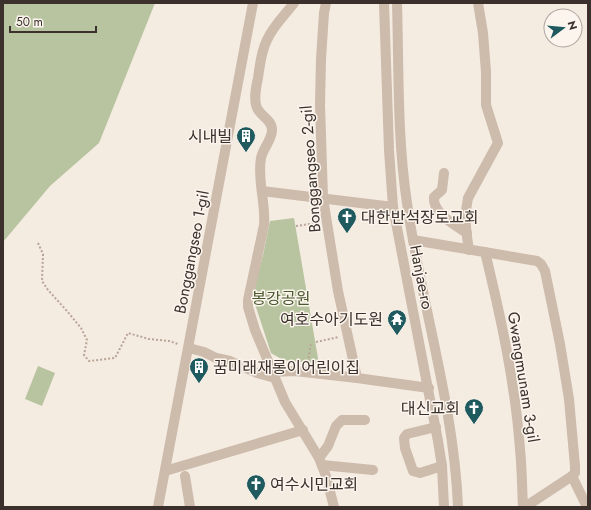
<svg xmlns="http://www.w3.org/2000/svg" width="591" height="510" viewBox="0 0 591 510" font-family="Jost,'Noto Sans KR',sans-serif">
<rect width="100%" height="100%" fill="#f4ebe1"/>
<g fill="#b8c4a0">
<path d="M3,3H155L99,143L50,186L3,242Z"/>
<path d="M294,218L319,364L283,360L271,353L254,301L253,293L263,255L270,221Z"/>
<path d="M38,366L55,373L42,406L25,399Z"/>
</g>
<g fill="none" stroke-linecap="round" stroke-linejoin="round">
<g stroke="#b9a596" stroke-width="2" stroke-dasharray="2 2" stroke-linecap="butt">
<path d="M296,226L317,223"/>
<path d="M38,243L43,254L42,281L48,290L67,311L81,328L87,340L84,355L89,361L115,358L128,333L149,339L169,341L178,344"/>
<path d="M260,293L272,297"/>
<path d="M316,342L339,337"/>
<path d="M308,362L311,343"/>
</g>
<g stroke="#cdbbac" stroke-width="10">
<path d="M294,3C285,15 273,26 267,40C261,51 260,65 258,78C256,87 254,96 256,105C258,116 272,118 272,130C272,140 263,148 261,158C257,180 266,203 264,225L248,300V307L255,330L285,402L319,458L326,476L334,507"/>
<path d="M326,3L324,13L321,59L320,105L323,198L338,291L357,378L429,388"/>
<path d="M384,3L389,150L393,207L438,441L442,466L444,507"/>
<path d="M397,3C399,69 397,137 407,203C421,304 454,404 458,507"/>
<path d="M444,173L442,190L434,197C432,213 455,225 467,233"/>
<path d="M262,191L393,207"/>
<path d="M413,240L537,261L541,264L545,271L560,344L569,399L575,466V473L572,476L525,507"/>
<path d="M469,250C466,232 464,216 468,198L498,143L486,105V72L483,33L478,3"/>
<path d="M485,252C501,318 515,382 520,449C522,469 522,488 523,507"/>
<path d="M189,348L204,352L216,358L230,361L257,373L275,378"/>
<path d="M272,372L295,371L357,378"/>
<path d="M436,427L407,434L404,438L405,448L413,471L420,473L442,466"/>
<path d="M319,458L328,446L336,426L342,420H365"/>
<path d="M322,465L373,470"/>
<path d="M165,471L303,430"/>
<path d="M185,476L190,507"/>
<path d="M572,476L587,507"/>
<path d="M158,507L253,3"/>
</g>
</g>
<defs>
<g id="building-pin" transform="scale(1)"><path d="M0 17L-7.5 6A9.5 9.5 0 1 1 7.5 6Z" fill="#1f5a5e" stroke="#fbf5ee"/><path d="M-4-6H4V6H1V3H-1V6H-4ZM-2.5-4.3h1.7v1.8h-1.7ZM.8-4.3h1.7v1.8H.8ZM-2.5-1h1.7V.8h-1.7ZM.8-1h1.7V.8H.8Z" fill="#fff"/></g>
<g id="church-pin" transform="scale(1)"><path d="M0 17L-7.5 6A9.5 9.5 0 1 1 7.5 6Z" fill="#1f5a5e" stroke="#fbf5ee"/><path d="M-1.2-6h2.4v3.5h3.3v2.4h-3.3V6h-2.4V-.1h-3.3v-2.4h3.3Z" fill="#fff"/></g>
<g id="temple-pin" transform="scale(1)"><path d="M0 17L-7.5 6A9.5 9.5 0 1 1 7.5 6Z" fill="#1f5a5e" stroke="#fbf5ee"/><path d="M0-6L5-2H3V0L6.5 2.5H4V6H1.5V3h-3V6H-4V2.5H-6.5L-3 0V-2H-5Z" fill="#fff"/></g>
</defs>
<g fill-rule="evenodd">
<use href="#building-pin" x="246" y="136"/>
<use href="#church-pin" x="347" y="217"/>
<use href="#temple-pin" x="397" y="319"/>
<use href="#building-pin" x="199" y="367"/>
<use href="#church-pin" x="474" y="408"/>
<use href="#church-pin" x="256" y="484"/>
</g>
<g text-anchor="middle" stroke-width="3" stroke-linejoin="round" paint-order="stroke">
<g font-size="16" fill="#3b302b" stroke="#fbf5ee" text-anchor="end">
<text x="232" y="142">시내빌</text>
<text x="361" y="223" text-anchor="start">대한반석장로교회</text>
<text x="383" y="325">여호수아기도원</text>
<text x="213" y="373" text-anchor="start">꿈미래재롱이어린이집</text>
<text x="460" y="414">대신교회</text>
<text x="270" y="490" text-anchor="start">여수시민교회</text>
</g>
<g font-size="16" fill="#3b302b" stroke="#fbf5ee">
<text transform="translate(310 169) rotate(-94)" y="6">Bonggangseo 2-gil</text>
<text transform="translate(191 252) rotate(-79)" y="6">Bonggangseo 1-gil</text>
<text transform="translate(422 277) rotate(79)" y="6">Hanjae-ro</text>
<text transform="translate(524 377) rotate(81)" y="6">Gwangmunam 3-gil</text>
</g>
<g font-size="16" fill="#4a5a2e" stroke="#fbf5ee">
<text x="281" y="304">봉강공원</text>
</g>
</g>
<rect width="591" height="510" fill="none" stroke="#3b302b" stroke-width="8"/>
<g transform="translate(563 28) rotate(74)"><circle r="19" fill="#fbf5ee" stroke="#aea6a0"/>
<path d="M0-3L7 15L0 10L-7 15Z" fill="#1f5a5e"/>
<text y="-6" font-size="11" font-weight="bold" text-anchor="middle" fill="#3b302b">N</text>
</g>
<path d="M10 26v6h86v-6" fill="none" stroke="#3b302b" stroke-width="2"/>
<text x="16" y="26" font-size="12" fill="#3b302b" stroke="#fbf5ee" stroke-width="3" paint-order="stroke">50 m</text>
</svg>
